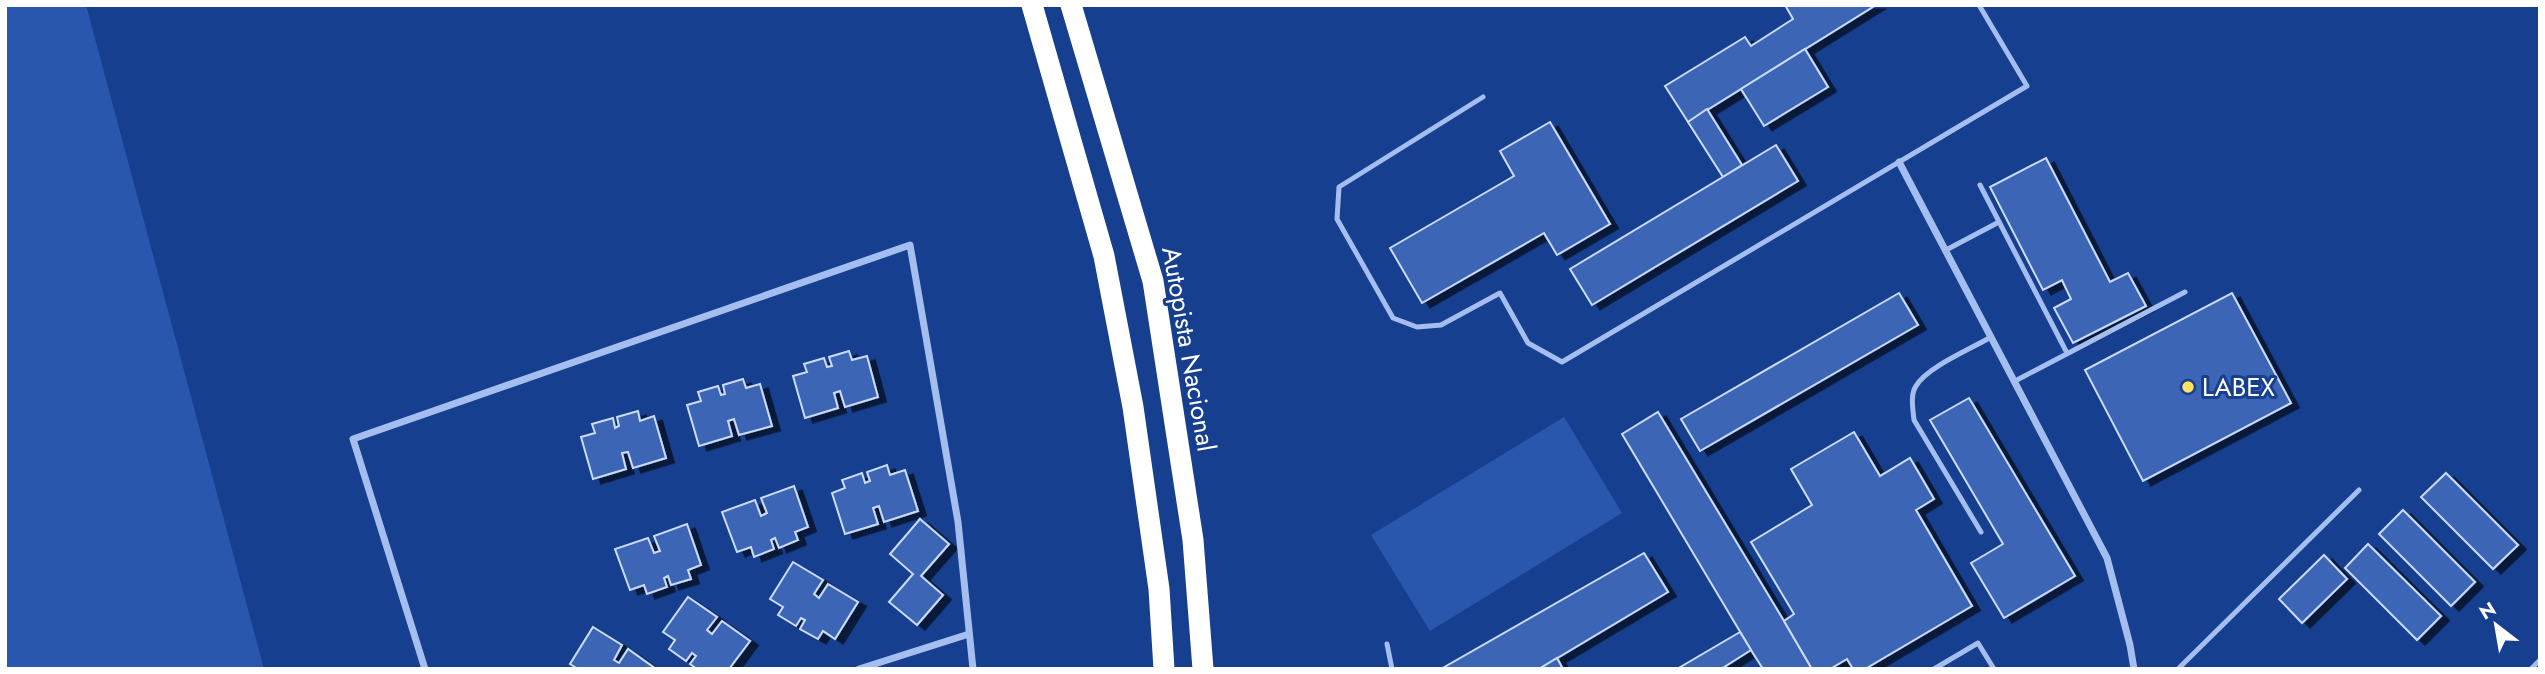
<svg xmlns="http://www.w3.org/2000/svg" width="2545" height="674" viewBox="0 0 2545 674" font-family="Jost,sans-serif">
<defs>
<filter id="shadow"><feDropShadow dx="8" dy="4.5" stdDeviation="0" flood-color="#0009"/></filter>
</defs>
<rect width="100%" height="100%" fill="#173f8f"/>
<g fill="#2a57ae">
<path d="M5,5H86L264,669H5Z"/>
<path d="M1564,417L1622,513L1430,631L1371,535Z"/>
</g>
<g fill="#3c65b6" stroke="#cbdbfb" stroke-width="2" filter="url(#shadow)">
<path d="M1785,5H1876L1688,122L1665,86L1745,37L1751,46L1793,19Z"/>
<path d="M1805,49L1828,87L1764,126L1741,89Z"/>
<path d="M1707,109L1742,165L1723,177L1688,122Z"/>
<path d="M1550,122L1610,224L1557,255L1544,233L1422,303L1390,248L1514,176L1500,151Z"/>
<path d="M1776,145L1798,181L1592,305L1570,269Z"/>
<path d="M2046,158L2110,282L2128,273L2146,306L2073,343L2054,308L2071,299L2062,280L2043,290L1990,187Z"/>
<path d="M1899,293L1918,325L1700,451L1681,419Z"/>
<path d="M2232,293L2291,403L2143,481L2085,370Z"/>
<path d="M849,351L852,360L867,356L878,397L845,407L840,391L834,393L838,408L805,418L793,376L807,372L804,364L824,358L827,367L832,366L829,357Z"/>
<path d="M743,379L746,388L760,384L772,426L739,435L734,419L728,421L732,436L699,446L687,405L701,401L698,392L718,386L721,395L725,394L723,385Z"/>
<path d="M1969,398L2075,576L2004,618L1971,563L2003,544L1930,420Z"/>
<path d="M638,411L640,421L654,416L666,458L633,468L628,452L622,453L626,469L593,479L581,437L595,433L592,424L613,418L615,428L619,426L617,417Z"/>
<path d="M1658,412L1784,621L1812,669H1763L1751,650L1622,434Z"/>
<path d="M1854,432L1880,476L1910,458L1934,499L1916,510L1972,606L1865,669H1853L1847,659L1830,669H1812L1784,621L1794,614L1751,542L1812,505L1791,469Z"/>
<path d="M887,465L890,475L905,470L918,511L884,522L879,506L873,508L878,524L845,534L832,493L845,488L842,480L862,473L865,483L870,481L867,472Z"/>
<path d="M2446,473L2518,545L2493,569L2421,497Z"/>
<path d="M794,486L808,527L795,532L798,540L779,548L775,538L771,540L774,549L754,557L751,547L737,552L722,512L755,500L761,516L767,513L761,498Z"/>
<path d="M2403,510L2475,582L2451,606L2379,534Z"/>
<path d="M920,519L949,544L921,576L943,595L917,625L889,602L913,574L890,554Z"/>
<path d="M687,524L701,565L688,570L691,579L671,585L668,576L664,578L667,587L647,594L644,585L630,590L615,549L648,538L654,553L660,551L654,536Z"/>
<path d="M2368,544L2441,616L2417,640L2345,568Z"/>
<path d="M1644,553L1668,592L1539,669H1441Z"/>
<path d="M2324,555L2347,579L2302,623L2279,599Z"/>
<path d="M793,562L823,580L814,594L819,598L828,584L858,602L835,639L823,631L818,639L800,629L805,620L801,618L796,626L778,615L783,607L770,599Z"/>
<path d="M688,597L717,617L707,630L712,634L722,621L750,641L729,669H697L690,664L696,656L692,653L686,661L669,649L675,640L663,632Z"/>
<path d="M593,627L622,645L614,660L619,663L628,649L656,669H578L570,664Z"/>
<path d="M1740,632L1751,650L1721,669H1677Z"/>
<path d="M1557,658L1563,669H1539Z"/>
</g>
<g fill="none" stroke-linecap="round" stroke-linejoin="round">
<g stroke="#a4beef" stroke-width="5">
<path d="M1483,97L1339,187L1337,219L1393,318L1417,327L1441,325L1500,293L1528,343L1562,362L2027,86L1979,5"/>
<path d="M1980,185L2067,353"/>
<path d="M1946,250L1999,222"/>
<path d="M2015,381L2185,292"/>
<path d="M1981,532L1914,420C1913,409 1910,395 1916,386C1927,367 1971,349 1991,337"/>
<path d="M1387,644L1392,669"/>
<path d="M1934,669L1978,643L1994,669"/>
<path d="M2178,669L2359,490"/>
<path d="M2531,669L2540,660"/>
</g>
<g stroke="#a4beef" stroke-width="7">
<path d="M1899,162L2107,558L2130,645L2134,669"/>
<path d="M425,669L353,439L910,245L958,522L973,669"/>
<path d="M859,669L969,634"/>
</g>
<g stroke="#fff" stroke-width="21">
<path d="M1032,5L1104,256L1133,407L1159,589L1164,669"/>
<path d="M1071,5L1153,281L1193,540L1203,669"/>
</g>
</g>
<circle fill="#ffe263" stroke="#173f8f" stroke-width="2.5" cx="2188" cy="387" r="7"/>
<g text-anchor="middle" stroke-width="6" stroke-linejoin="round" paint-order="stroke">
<g font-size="26" fill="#fff" stroke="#173f8f">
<text transform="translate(1189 349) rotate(80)" y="9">Autopista Nacional</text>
</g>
<g font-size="26" fill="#fff" stroke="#173f8f" text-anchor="start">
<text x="2202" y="396">LABEX</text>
</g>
</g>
<rect width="2545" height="674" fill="none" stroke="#ffffff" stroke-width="14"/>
<g transform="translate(2496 625) rotate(329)" stroke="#173f8f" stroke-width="5" paint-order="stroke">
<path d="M0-5L12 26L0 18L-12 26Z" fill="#ffffff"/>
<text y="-10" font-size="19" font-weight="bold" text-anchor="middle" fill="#ffffff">N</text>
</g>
</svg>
